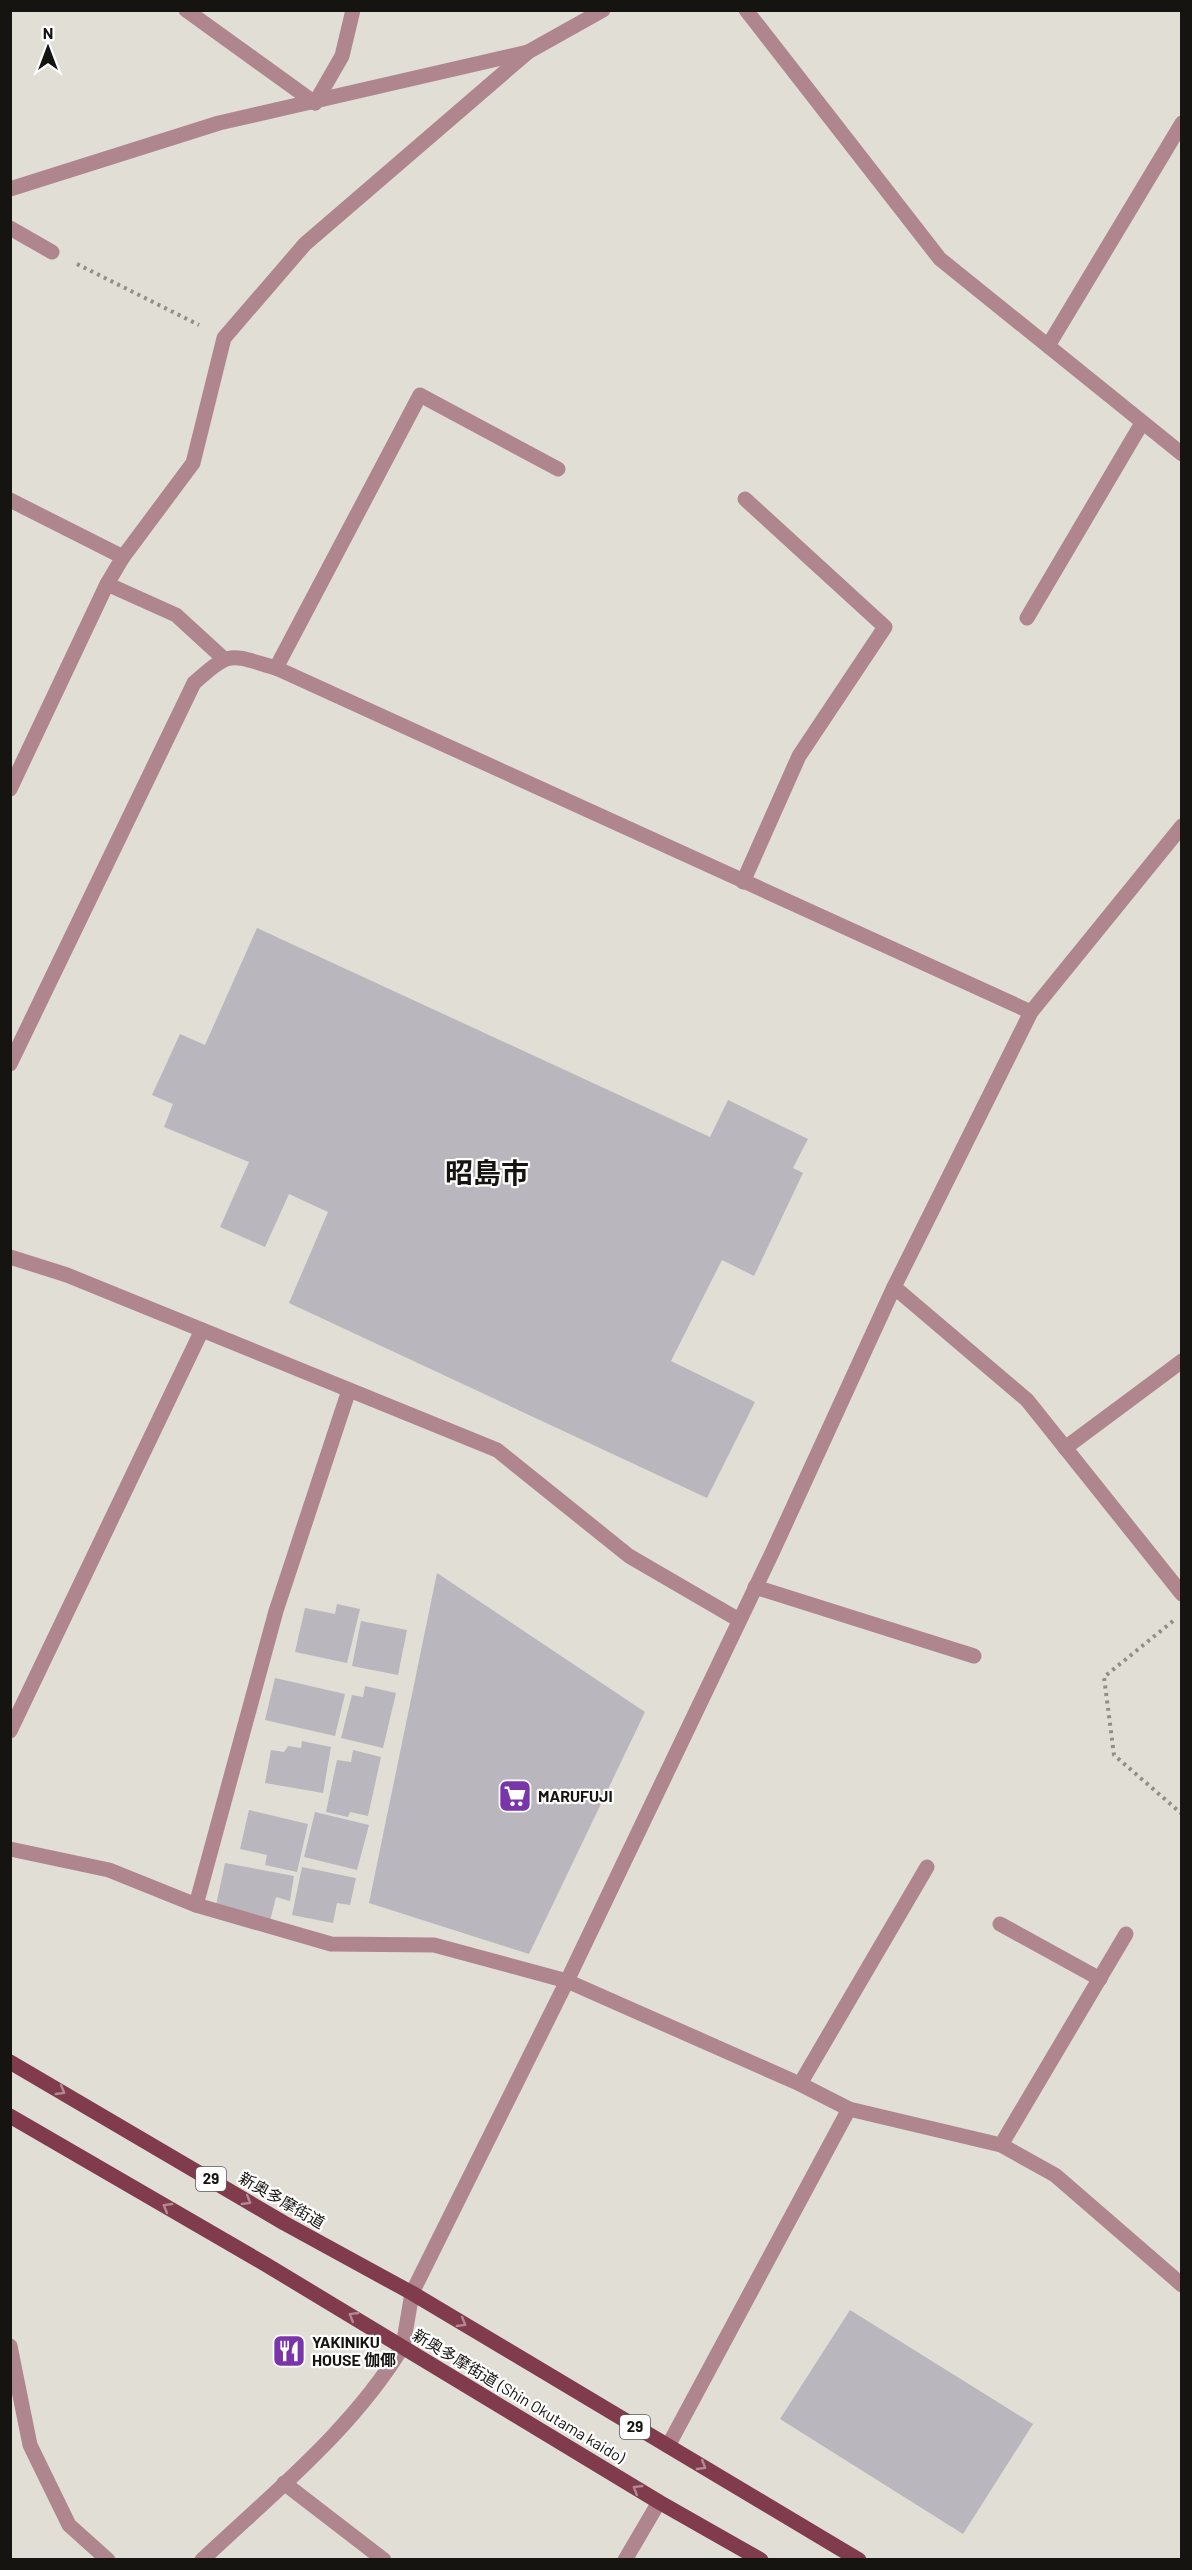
<svg xmlns="http://www.w3.org/2000/svg" width="1192" height="2570" viewBox="0 0 1192 2570" font-family="Barlow,'Noto Sans JP',sans-serif">
<rect width="100%" height="100%" fill="#e1ded6"/>
<g fill="#b9b6bd">
<path d="M257,928L710,1137L728,1100L808,1139L793,1168L803,1173L754,1276L722,1260L671,1361L755,1402L707,1498L289,1303L328,1212L289,1194L265,1247L220,1227L249,1162L164,1127L173,1104L152,1095L180,1034L205,1045Z"/>
<path d="M437,1573L645,1712L529,1954L369,1903Z"/>
<path d="M337,1604L360,1609L347,1663L295,1652L305,1608L335,1614Z"/>
<path d="M361,1621L407,1630L398,1675L352,1666Z"/>
<path d="M275,1678L345,1694L335,1736L265,1720Z"/>
<path d="M365,1686L396,1693L383,1748L341,1738L352,1695L363,1697Z"/>
<path d="M302,1741L331,1747L323,1793L265,1783L271,1750L284,1752L288,1746L301,1748Z"/>
<path d="M353,1750L381,1757L368,1816L350,1812L348,1817L326,1812L337,1760L351,1762Z"/>
<path d="M249,1810L308,1824L297,1872L265,1865L267,1855L240,1849Z"/>
<path d="M315,1812L369,1825L357,1870L304,1857Z"/>
<path d="M225,1863L294,1876L290,1901L276,1897L270,1921L215,1910Z"/>
<path d="M302,1867L356,1878L350,1905L337,1903L333,1923L292,1915Z"/>
<path d="M850,2310L1033,2424L963,2534L780,2419Z"/>
</g>
<g fill="none" stroke-linecap="round" stroke-linejoin="round">
<g stroke="#918e88" stroke-width="4" stroke-dasharray="3 4.5" stroke-linecap="butt">
<path d="M77,264L199,325"/>
<path d="M1173,1621L1104,1677L1114,1755L1182,1814"/>
</g>
<g stroke="#af868e" stroke-width="15">
<path d="M10,500L123,557"/>
<path d="M107,584L176,615L223,658"/>
<path d="M1027,618L1142,423"/>
<path d="M276,668L420,395L558,469"/>
<path d="M10,789L107,584L123,557L193,463L224,338L305,244L528,52"/>
<path d="M1065,1448L1182,1361"/>
<path d="M755,1587L974,1656"/>
<path d="M1000,1924L1100,1979"/>
<path d="M800,2084L927,1867"/>
<path d="M1001,2145L1126,1934"/>
<path d="M668,2446L849,2109"/>
<path d="M284,2483L384,2560"/>
<path d="M625,2560L659,2502"/>
</g>
<g stroke="#af868e" stroke-width="15">
<path d="M186,10L315,103"/>
<path d="M746,10L940,259L1182,454"/>
<path d="M315,103L342,56L353,10"/>
<path d="M10,189L219,123L528,52L603,10"/>
<path d="M10,228L52,252"/>
<path d="M1048,346L1182,123"/>
<path d="M743,882L799,756L885,627L745,499"/>
<path d="M894,1287L1027,1400L1182,1594"/>
<path d="M10,1731L202,1330"/>
<path d="M10,1849L109,1870L196,1905L331,1944L434,1945L567,1981L800,2084L849,2109L1001,2145L1055,2175L1182,2285"/>
<path d="M196,1905L276,1611L349,1390"/>
<path d="M10,2346L30,2445L69,2525L108,2560"/>
<path d="M202,2560C273,2493 352,2430 403,2346"/>
</g>
<g stroke="#af868e" stroke-width="15">
<path d="M10,1064L194,683C232,650 228,654 276,668L1031,1012"/>
<path d="M10,1257L67,1275L497,1450L629,1556L739,1620"/>
<path d="M403,2346L412,2293L567,1981L772,1553L894,1287L1031,1012L1182,826"/>
</g>
<g stroke="#803b4d" stroke-width="15">
<path d="M10,2062L284,2223L412,2293L859,2560"/>
<path d="M10,2116L265,2264L659,2502L761,2560"/>
</g>
</g>
<defs><path id="oneway-chevron" d="M-2-3.5L2.5 0L-2 3.5" fill="none" stroke-width="1.6" stroke-linecap="round" stroke-linejoin="round" transform="scale(1.5)"/></defs>
<g stroke="#b38994">
<use href="#oneway-chevron" transform="translate(61 2091) rotate(30)"/>
<use href="#oneway-chevron" transform="translate(247 2201) rotate(31)"/>
<use href="#oneway-chevron" transform="translate(167 2207) rotate(-150)"/>
<use href="#oneway-chevron" transform="translate(353 2316) rotate(-149)"/>
<use href="#oneway-chevron" transform="translate(462 2323) rotate(31)"/>
<use href="#oneway-chevron" transform="translate(702 2466) rotate(31)"/>
<use href="#oneway-chevron" transform="translate(637 2489) rotate(-149)"/>
</g>
<defs>
<g id="supermarket-square" transform="scale(1.725)"><rect x="-9" y="-9" width="18" height="18" rx="4" fill="#7936aa" stroke="#fff"/><path d="M-6-5.5h2.5l.6 2H6L4.5 2H-2.5L-4.4-4H-6ZM-1.5 3.2a1.3 1.3 0 1 0 .1 0ZM3 3.2a1.3 1.3 0 1 0 .1 0Z" fill="#fff"/></g>
<g id="restaurant-square" transform="scale(1.725)"><rect x="-9" y="-9" width="18" height="18" rx="4" fill="#7936aa" stroke="#fff"/><path d="M-5-6h1v4h1v-4h1v4h1v-4h1v5L-1.5 .5V6h-2V.5L-5-1ZM5-6V6H3V1.5H1.5Q1.5-4 5-6Z" fill="#fff"/></g>
</defs>
<g fill-rule="evenodd">
<use href="#supermarket-square" x="515" y="1796"/>
<use href="#restaurant-square" x="289" y="2351"/>
</g>
<g text-anchor="middle" stroke-width="4.5" stroke-linejoin="round" paint-order="stroke">
<g fill="#fff" stroke="#5b5a58" stroke-width="1.5">
<rect x="196" y="2167" width="30" height="24" rx="4.5"/>
<rect x="620" y="2415" width="30" height="24" rx="4.5"/>
</g>
<g font-size="15" font-weight="bold" fill="#151411">
<text x="211" y="2184">29</text>
<text x="635" y="2432">29</text>
</g>
<g font-size="16" font-weight="bold" fill="#151411" stroke="#fff" text-anchor="start">
<text x="538" y="1802">MARUFUJI</text>
<text x="312" y="2348">YAKINIKU<tspan x="312" dy="18">HOUSE 伽倻</tspan></text>
</g>
<g font-size="16" fill="#151411" stroke="#fff">
<text transform="translate(282 2200) rotate(30)" y="6">新奥多摩街道</text>
<text transform="translate(519 2396) rotate(31)" y="6">新奥多摩街道 (Shin Okutama kaido)</text>
</g>
<g font-size="28" font-weight="bold" fill="#151411" stroke="#fff">
<text x="487" y="1183">昭島市</text>
</g>
</g>
<rect width="1192" height="2570" fill="none" stroke="#151411" stroke-width="24"/>
<g transform="translate(48 48)" stroke="#ffffff" stroke-width="4.5" paint-order="stroke">
<path d="M0-4.5L10 22L0 15L-10 22Z" fill="#151411"/>
<text y="-9" font-size="16" font-weight="bold" text-anchor="middle" fill="#151411">N</text>
</g>
</svg>
